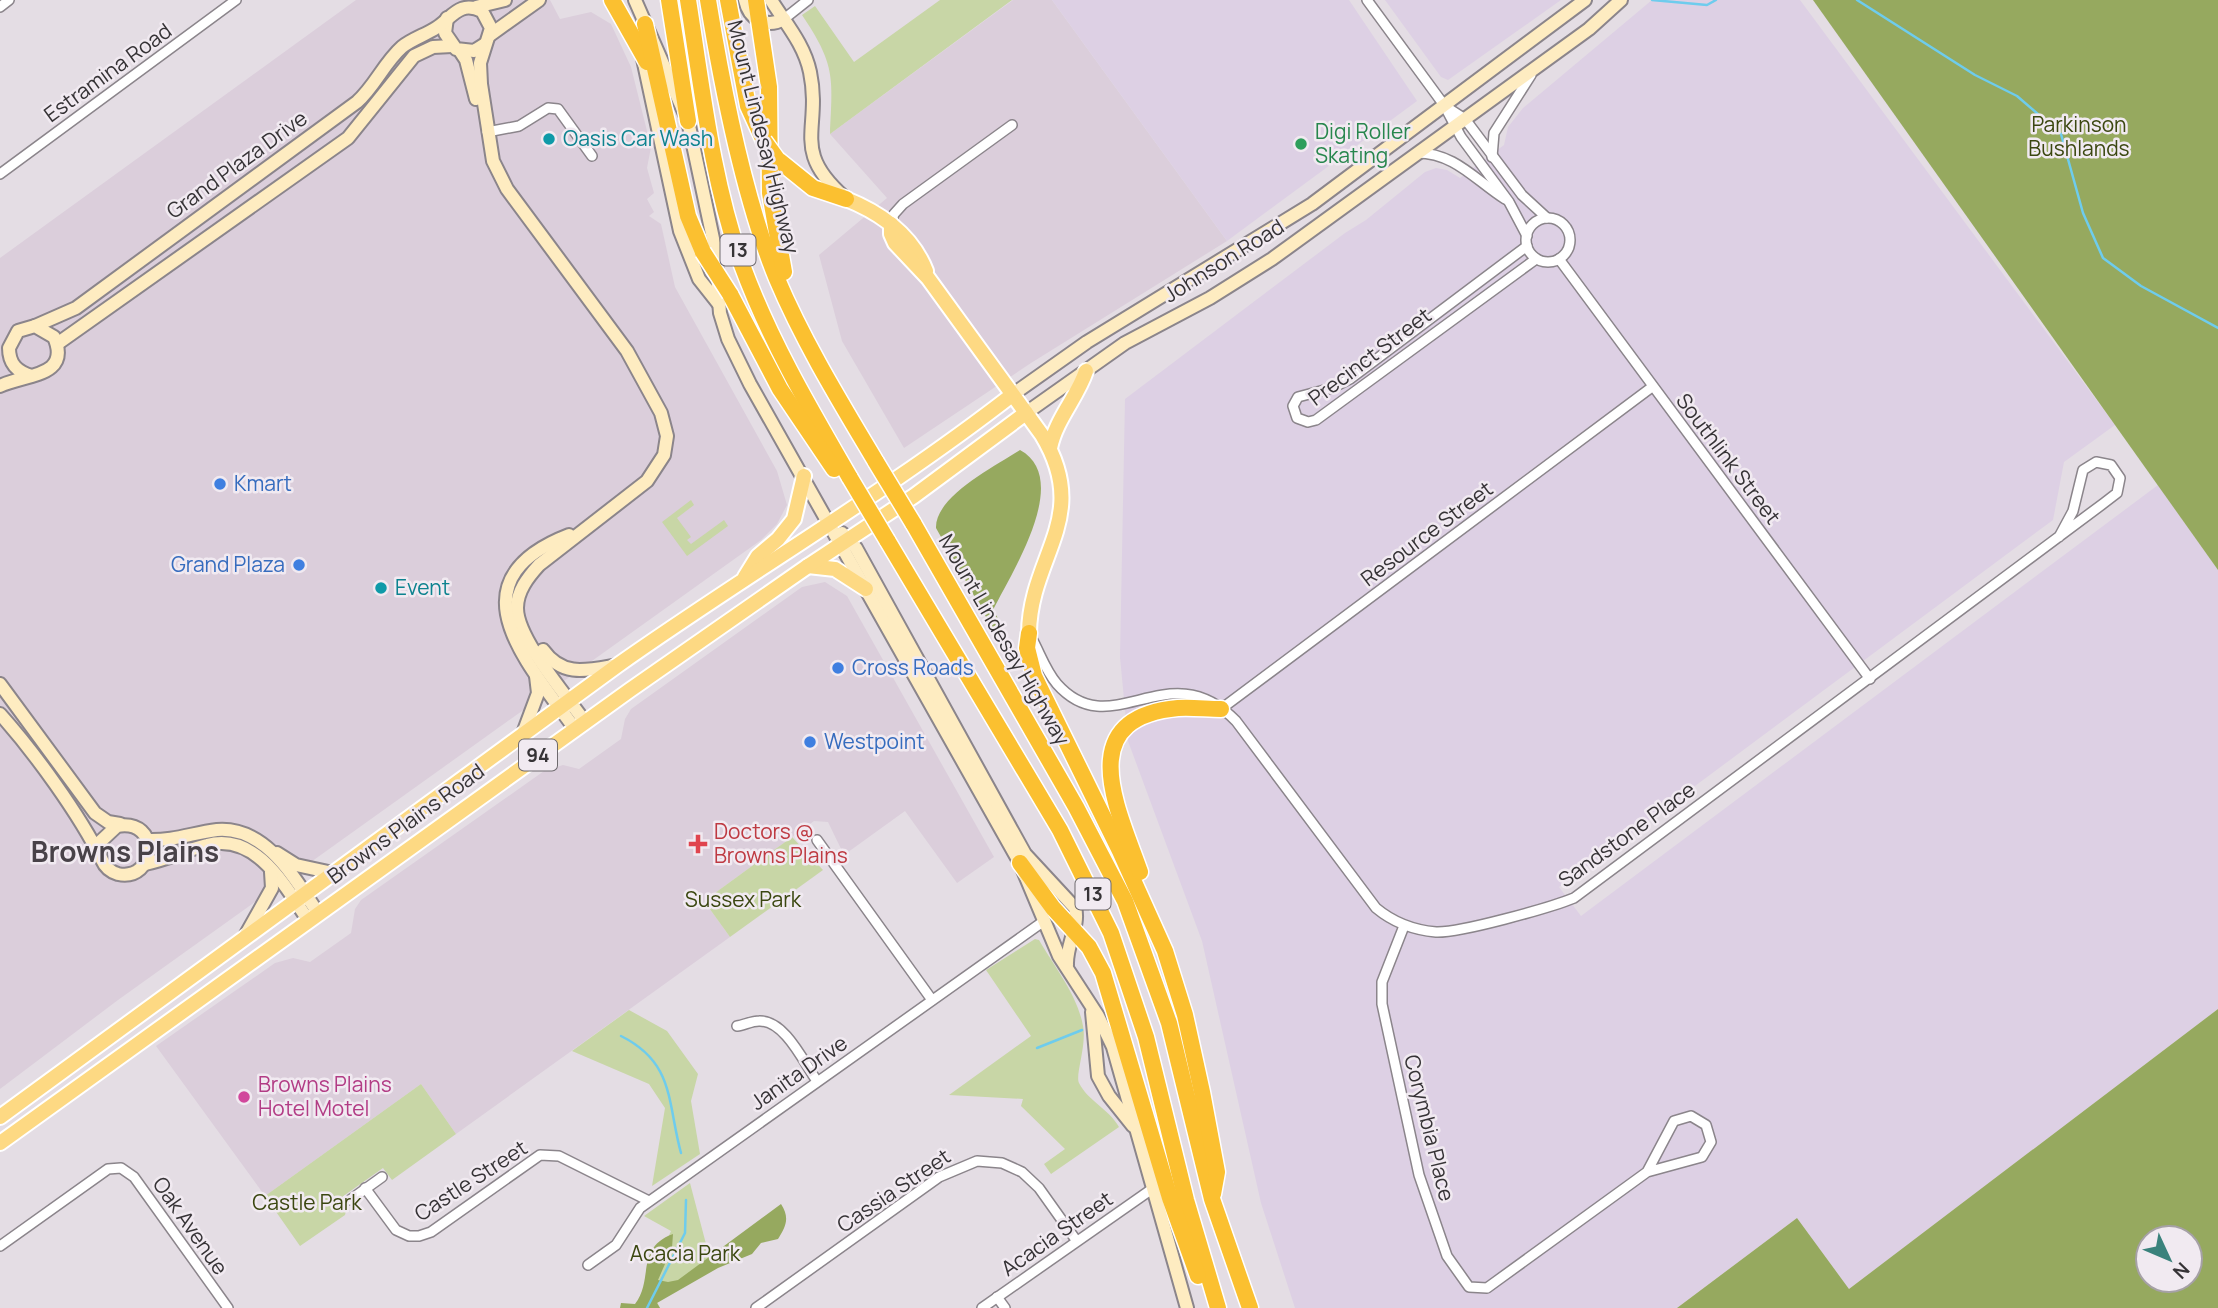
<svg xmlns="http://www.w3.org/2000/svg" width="2218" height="1308" viewBox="0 0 2218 1308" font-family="Manrope,sans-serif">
<rect width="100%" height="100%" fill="#e4dde4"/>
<g fill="#dbcedb">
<path d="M356,0H550L560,19L591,12L611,24L631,67L651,147L647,168L654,193L647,199L654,212L649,216L661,224L675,287L777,471L787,505L777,524L761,540L118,1000L0,1089V258Z"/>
<path d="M1013,0H1052L1227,241L1031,363L904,448L842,341L819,255L887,198L830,134Z"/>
<path d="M825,582L847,596L994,857L957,883L905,811L844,855L828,822L814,821L704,901L730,937L456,1134L421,1084L265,1196L156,1046L275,963L293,958L310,962L351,933L355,909L361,900L544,771L563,765L579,769L621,739L625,719L631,709L802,587Z"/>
</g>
<g fill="#ddd0e4">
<path d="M1052,0H1349L1417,101L1227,241Z"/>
<path d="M1385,0H1561L1448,80L1441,77Z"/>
<path d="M1652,0H1800L2115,425L2064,462L2053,520L1559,887L1581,916L2158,485L2218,570V1009L1849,1289L1797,1218L1677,1308H1295L1261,1203L1202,941L1128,741L1120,657L1125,399L1345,233L1366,220L1425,172L1436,168L1447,170L1460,178L1504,145L1508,127L1523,108Z"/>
</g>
<g fill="#c8d6a6">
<path d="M940,0H1012L830,134C833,76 835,64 802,15L815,6L854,62Z"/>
<path d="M691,500L694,505L677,518L691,537L687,540L691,544L724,520L728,526L687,556L662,522Z"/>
<path d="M792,837L823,870L730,937L704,901Z"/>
<path d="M1035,939L1039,940C1054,966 1078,996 1083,1026C1087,1045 1075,1075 1079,1083C1088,1101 1109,1109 1119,1127L1051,1174L1044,1164L1065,1149L1021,1106L1023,1099L949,1095L1031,1036L986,970Z"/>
<path d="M629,1010L667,1031L698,1074L691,1101L700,1154L652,1186L665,1108L649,1084L572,1051Z"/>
<path d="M421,1084L456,1134L392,1180L383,1168L342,1197L347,1207L345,1215L300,1246L265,1196Z"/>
<path d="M690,1183L711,1263L657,1302L660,1308H637L671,1231L644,1216Z"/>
</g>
<g fill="#96a95f" fill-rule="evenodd">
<path d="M1813,0H2218V570Z"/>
<path d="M1020,450C1073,479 1011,573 993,610L1002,625L999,632L995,633L936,528C935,496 996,466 1020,450Z"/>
<path d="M2218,1009V1308H1677L1797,1218L1849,1289ZM2148,1238H2190V1280H2148Z"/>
<path d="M781,1204C790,1218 786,1226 778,1239L761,1243L752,1254L718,1268L657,1303L660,1308H620L621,1303L635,1304C654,1280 635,1248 673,1234L672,1248L658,1280L668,1282L678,1280Z"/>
</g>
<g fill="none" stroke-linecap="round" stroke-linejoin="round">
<g stroke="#6ecced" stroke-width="2.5">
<path d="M1652,0L1707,5L1716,0"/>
<path d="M1857,0L1975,75L2017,96L2061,134L2083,213L2103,258L2141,286L2218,328"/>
<path d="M621,1036C675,1063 667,1102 681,1153"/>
<path d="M1037,1048L1082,1030"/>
<path d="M647,1308L685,1233L686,1200"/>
</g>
<g stroke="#8b858b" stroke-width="12">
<g id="street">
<path d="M1367,0L1444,105L1461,137L1509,202L1527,236"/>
<path d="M0,7L9,0"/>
<path d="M784,19L808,0"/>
<path d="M1445,106L1465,119L1522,195L1547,218"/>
<path d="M487,132L519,126L548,108L558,109L592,156"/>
<path d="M1417,153C1455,153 1475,180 1505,199"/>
<path d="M1492,157L1494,133L1531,75"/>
<path d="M0,174L236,0"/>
<circle cx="1548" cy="240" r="22"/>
<path d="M891,224L894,214L903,204L1012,125"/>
<path d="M1527,246L1350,379L1332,388L1298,397L1293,406L1297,418L1308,422L1316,420L1536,259"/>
<path d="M1559,259L1870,679"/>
<path d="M1031,637C1040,653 1045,670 1057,684C1112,746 1168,651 1236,721L1376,908C1394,923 1413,930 1436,932C1460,933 1549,908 1574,898L2104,503L2117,493L2120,478L2111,465L2096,462L2083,470L2073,511L2059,537"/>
<path d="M1221,709L1652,387"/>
<path d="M817,840L932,1000"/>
<path d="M1404,926L1382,982V1004L1419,1175L1447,1256L1469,1287L1487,1288L1647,1172L1702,1157L1711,1142L1706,1125L1691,1116L1674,1121L1647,1172"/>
<path d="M737,1026C744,1025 752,1021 759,1021C785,1020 804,1063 817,1081"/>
<path d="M365,1188L396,1230L409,1236H419L431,1232L540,1155L559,1156L649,1201"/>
<path d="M350,1200L382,1177"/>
<path d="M0,1246L108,1169L121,1168L134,1177L228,1308"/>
<path d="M588,1265L616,1245L640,1208L1044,921"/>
<path d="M997,1297L1005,1308"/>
<path d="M756,1308L939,1177L977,1161L1002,1163L1022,1172L1039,1188L1076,1240"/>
<path d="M982,1308L1152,1189"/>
</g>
</g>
<g stroke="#8b858b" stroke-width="16">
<g id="secondary">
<path d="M635,0L688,121L715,248L720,313L728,339L750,384L1020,863L1059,956L1098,1016L1113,1047L1187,1308"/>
<path d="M745,0C749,19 766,29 784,19"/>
<path d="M771,0C786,24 804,44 810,72C822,130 790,149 844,197"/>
<path d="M476,7L505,0"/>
<path d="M447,18L445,33L456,49L474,51L485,44"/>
<path d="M490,35L539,0"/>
<path d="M460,51L466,60L476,99"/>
<path d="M642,54L680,231L699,279L718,303"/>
<path d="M35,326L76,308L357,102C375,86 384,63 402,47C412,39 425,35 436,28C452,18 459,0 482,11L491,28L480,63L481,84L493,161L507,189L627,351L661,413L667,436L664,455L647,481L539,565C528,577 517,591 517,608C517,639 567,696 585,722"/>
<path d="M57,344L348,138L414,56L433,47L452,46"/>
<path d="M0,386C23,374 72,378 54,337L35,326L18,331L9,348C9,364 17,372 32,376"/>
<path d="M1012,395L1087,342L1312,204L1585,0"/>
<path d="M1026,413L1125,343L1210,298L1272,259L1589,29L1621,0"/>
<path d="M842,533L856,548L1025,854L1075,908C1080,925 1066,945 1067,965"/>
<path d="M569,535C450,581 527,662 575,729"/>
<path d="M543,650C563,678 588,670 618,665"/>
<path d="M0,684L95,813L108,822L120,824"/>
<path d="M0,714C35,753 79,814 102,860C105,867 111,872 118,874C156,882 162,818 117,826L101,841L100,855"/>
<path d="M522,736L538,693L536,676"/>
<path d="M147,840C175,841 192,833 217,830C266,826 295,879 318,913"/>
<path d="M277,853L296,865L333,873"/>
<path d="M145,864C166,860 186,850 207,845C256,832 285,886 308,920"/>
<path d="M244,938L272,888L271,872"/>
<path d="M1092,1012L1098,1076L1109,1096L1133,1126"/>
</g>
</g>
<g stroke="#fff" stroke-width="18">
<g id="primary">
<path d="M846,199C881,213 912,235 926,271"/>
<path d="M891,224V234L895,243L928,278L1042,435C1092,518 1030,555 1029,633"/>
<path d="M1050,448C1056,419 1077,398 1086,371"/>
<path d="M808,566L835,569L866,589"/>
<path d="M745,577L758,556L778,539L794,519L804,476"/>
<path d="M0,1117L618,665C748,573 886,493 1012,395"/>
<path d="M0,1143L630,690L808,566L914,496L1026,413"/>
</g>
</g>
<g stroke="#fff" stroke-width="19">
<g id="highway">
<path d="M612,0L647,62"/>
<path d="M669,0L688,121"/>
<path d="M688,0C702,88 712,181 742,265C770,341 810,409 850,478"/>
<path d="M708,0C722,86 744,199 777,279C804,343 841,403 876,462"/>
<path d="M728,0L748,106L764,141"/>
<path d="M756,0L769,87L770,193L784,272"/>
<path d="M645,24L688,216L703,252"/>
<path d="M777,159L813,188L846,199"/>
<path d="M730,294L780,389L834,469"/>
<path d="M913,523L1076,807L1125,901L1169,1023L1212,1199L1250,1308"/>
<path d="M887,540L1060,830L1111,933L1146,1037L1186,1200L1218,1308"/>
<path d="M1029,633L1027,648L1034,676L1120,851L1165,951L1185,1015L1202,1092L1217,1172L1213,1194"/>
<path d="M1020,863L1053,908L1089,947L1103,973L1170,1198L1198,1276"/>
<path d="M1140,872C1118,809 1071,718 1178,708C1192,707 1207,709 1221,709"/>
</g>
</g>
<use href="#street" stroke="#fff" stroke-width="9"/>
<use href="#secondary" stroke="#feecc1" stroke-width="12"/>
<use href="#primary" stroke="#fdd983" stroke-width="14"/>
<use href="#highway" stroke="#fbc030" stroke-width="16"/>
<g stroke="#fff" stroke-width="19" stroke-linecap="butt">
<g id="highway-bridge">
<path d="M764,141L777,159"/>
<path d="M703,252L730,294"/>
<path d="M876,462L913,523"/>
<path d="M850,478L887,540"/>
</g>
</g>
<use href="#highway-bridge" stroke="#fbc030" stroke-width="16"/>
</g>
<g fill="#0f9aa8" stroke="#f1eaf1" stroke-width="2.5">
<circle cx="549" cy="139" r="7"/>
<circle cx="381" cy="588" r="7"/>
</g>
<circle fill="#2e9e5b" stroke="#f1eaf1" stroke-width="2.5" cx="1301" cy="144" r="7"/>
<g fill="#3f7fe0" stroke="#f1eaf1" stroke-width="2.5">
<circle cx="220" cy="484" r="7"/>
<circle cx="299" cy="565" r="7"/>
<circle cx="838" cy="668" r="7"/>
<circle cx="810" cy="742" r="7"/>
</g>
<path fill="#e0444e" stroke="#f1eaf1" stroke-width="2.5" d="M694.5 833.5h7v7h7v7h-7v7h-7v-7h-7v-7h7z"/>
<circle fill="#d1479c" stroke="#f1eaf1" stroke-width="2.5" cx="244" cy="1097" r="7"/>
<g text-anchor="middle" stroke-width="5" stroke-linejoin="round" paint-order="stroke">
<g fill="#f1eaf1" stroke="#6e6a6e" stroke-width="2">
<rect x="720.5" y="234.5" width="35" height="31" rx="5"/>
<rect x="519" y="739.5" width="38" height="31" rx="5"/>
<rect x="1075.5" y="878.5" width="35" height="31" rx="5"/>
</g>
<g font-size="19" font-weight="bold" fill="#363336">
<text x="738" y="257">13</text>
<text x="538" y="762">94</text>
<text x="1093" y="901">13</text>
</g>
<g font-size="21" fill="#363336" stroke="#f1eaf1">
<text transform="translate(108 73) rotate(-36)" y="7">Estramina Road</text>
<text transform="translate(763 137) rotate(76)" y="7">Mount Lindesay Highway</text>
<text transform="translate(237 165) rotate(-36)" y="7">Grand Plaza Drive</text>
<text transform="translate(1224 261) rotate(-32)" y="7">Johnson Road</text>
<text transform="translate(1370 357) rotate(-37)" y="7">Precinct Street</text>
<text transform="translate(1728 459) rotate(53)" y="7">Southlink Street</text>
<text transform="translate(1427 534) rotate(-37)" y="7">Resource Street</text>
<text transform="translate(1004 640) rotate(60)" y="7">Mount Lindesay Highway</text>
<text transform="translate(406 824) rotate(-36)" y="7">Browns Plains Road</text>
<text transform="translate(1627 835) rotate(-36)" y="7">Sandstone Place</text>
<text transform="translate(799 1073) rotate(-35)" y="7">Janita Drive</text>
<text transform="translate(1429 1128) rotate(76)" y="7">Corymbia Place</text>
<text transform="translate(471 1181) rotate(-33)" y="7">Castle Street</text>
<text transform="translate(894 1191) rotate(-34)" y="7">Cassia Street</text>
<text transform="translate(190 1226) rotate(55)" y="7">Oak Avenue</text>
<text transform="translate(1057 1234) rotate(-35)" y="7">Acacia Street</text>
</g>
<g font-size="21" fill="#3b4710" stroke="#f1eaf1">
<text x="2079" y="132">Parkinson<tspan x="2079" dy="24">Bushlands</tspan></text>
<text x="743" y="907">Sussex Park</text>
<text x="307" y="1210">Castle Park</text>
<text x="685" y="1261">Acacia Park</text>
</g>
<g font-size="21" fill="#27864d" stroke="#f1eaf1" text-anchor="start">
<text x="1315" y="139">Digi Roller<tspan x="1315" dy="24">Skating</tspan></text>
</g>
<g font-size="21" fill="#0d838f" stroke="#f1eaf1" text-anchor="start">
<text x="563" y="146">Oasis Car Wash</text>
<text x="395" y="595">Event</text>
</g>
<g font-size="21" fill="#366cbe" stroke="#f1eaf1" text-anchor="start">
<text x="234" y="491">Kmart</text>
<text x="285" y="572" text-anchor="end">Grand Plaza</text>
<text x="852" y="675">Cross Roads</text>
<text x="824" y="749">Westpoint</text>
</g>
<g font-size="21" fill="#be3a42" stroke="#f1eaf1" text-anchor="start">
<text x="714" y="839">Doctors @<tspan x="714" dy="24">Browns Plains</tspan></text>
</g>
<g font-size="21" fill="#b23c85" stroke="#f1eaf1" text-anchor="start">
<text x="258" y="1092">Browns Plains<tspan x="258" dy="24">Hotel Motel</tspan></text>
</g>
<g font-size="28" font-weight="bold" fill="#484248" stroke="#f1eaf1">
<text x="125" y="862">Browns Plains</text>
</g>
</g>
<g transform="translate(2169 1259) rotate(134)"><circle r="33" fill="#f1eaf1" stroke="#a6a1a6" stroke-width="2"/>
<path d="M0-5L12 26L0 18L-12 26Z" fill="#3a827c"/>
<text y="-10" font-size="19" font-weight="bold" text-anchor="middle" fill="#363336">N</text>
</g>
</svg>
